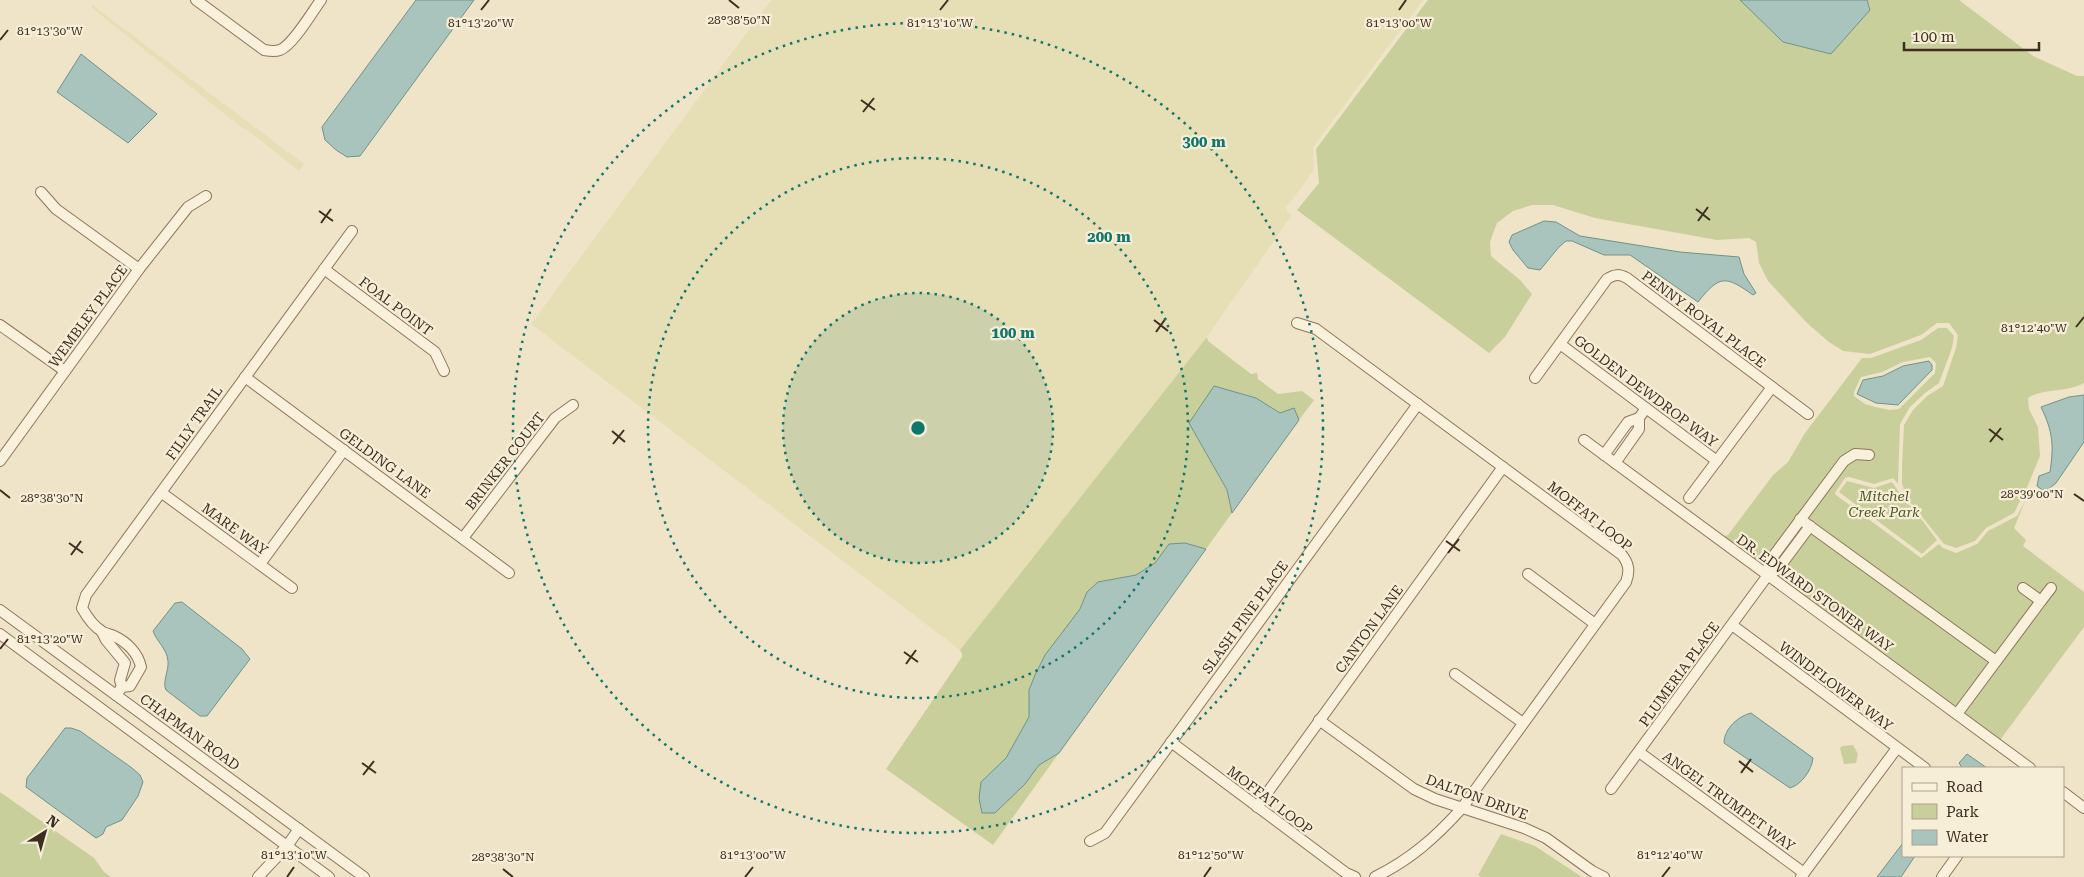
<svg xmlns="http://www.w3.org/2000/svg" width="2084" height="877" viewBox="0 0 2084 877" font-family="'Roboto Serif',serif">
<rect width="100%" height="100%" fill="#f0e4c8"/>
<g fill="#e6deb5">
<path d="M771,0H1423L1313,147L1314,170L1286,208L1287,211L1292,215L1207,337L960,650L531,324Z"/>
<path d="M92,5L304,164L299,171L246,129L242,128L91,7Z"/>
</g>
<g fill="#c9cf9b" fill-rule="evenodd">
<path d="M1428,0H1740L1783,42L1870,10L1867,0H1959L2033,56L2077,76H2084V383C2065,393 2044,388 2028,398L2029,409L2038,427L2040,456L2028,485L2014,513L1986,528L1975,541L1956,548L1944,544L1906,497L1902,483V465L1904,425L1913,410L1927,396L1943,386L1956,348L1958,335L1949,323H1937L1921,335L1870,354L1843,351L1829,342L1807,323L1768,281L1759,263L1756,242L1749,238L1717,240L1595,218L1553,205H1532L1513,211L1497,223L1490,242L1491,256L1520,280L1532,294L1505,337L1489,353L1297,210L1319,183L1316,149Z"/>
<path d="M1938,328H1947L1954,336L1952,348L1939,383L1925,393L1910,407L1900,424L1898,484L1893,478L1874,484L1849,477L1845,478L1835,493L1836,495L1921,558L1939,544L1943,548L1956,553L1977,544L1988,531L2017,516L2026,499L2014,528L2026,540L2023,546L2084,592V627L2000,740L1777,576L1782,572L1798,550L1781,538L1765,559L1764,566L1716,531L1724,536L1728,535L1773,475L1788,462L1805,433L1862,358H1871L1921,340ZM1930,357L1936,363L1935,373L1899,409L1890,410L1875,407L1865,404L1854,396V392L1861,377L1882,372L1903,362Z"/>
<path d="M1207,337L1208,341L1251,374L1257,373L1258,379L1278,394L1302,391L1314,400L1299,420L1294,408L1280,413L1256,398L1214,386L1189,423L1227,491L1232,513L1206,549L1185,543L1169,544L1155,563L1136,575L1098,582L1087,592L1080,609L1045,655L1035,675L1029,690L1030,716L1006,758L981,782L1025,784L1039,765L1059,753L993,845L886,769L962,657V654L960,650Z"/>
<path d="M1847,481L1874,488L1892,482L1907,504L1912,507L1937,540L1922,554L1839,492Z"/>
<path d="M1853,745L1858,754L1856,763L1844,764L1840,748L1842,746Z"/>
<path d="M0,792L94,858L104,872L111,877H0Z"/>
<path d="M1501,834L1535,846L1582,877H1481L1478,875Z"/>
</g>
<g fill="#a9c4bc" stroke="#6f938a">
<path d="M416,0H474L360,156L347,157L336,150L325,140L322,127Z"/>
<path d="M1740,0H1867L1870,10L1831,54L1783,42Z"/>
<path d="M81,54L157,114L128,143L57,92Z"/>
<path d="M1544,221L1556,222L1580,236L1680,252L1739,257L1744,274L1756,293L1753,295C1726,276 1720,274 1698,302L1630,255H1604L1572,241H1566L1559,247L1540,270L1528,268L1513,250L1509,242L1512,235Z"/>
<path d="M1929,361L1932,365V370L1898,405L1876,403L1857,394L1863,380L1883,376L1903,366Z"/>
<path d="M1214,386L1256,398L1280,413L1294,408L1299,420L1232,513L1227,490L1189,423Z"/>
<path d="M2084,395V442L2056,483L2045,492L2037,486L2039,476L2050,472C2054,445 2053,432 2041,407L2069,397Z"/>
<path d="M1185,543L1206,549L1059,753L1039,765L1025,784L995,813H982L979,798L981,782L1006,758L1029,717V690L1035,675L1045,655L1080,609L1087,592L1098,582L1136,575L1155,563L1169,544Z"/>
<path d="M182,602L242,649L250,659L207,716H200L166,690C162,682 169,671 168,661C167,649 157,642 153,631L175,603Z"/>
<path d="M1751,713L1813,758C1812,770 1801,785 1790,788L1724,743C1724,728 1739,716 1751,713Z"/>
<path d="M65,728H71L80,731L132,768L140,775L143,782L138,796L122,820L106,827L103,834L96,838L26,787L27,778Z"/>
<path d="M1967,754L1987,768H1962L1959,763Z"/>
<path d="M1903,843V856H1915L1901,877H1877Z"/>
</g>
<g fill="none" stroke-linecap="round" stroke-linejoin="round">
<g stroke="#8d765c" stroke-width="12">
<g id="minor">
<path d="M196,0L264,50C270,51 274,52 280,50C293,45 312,12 321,0"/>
<path d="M41,192L56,209L139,269"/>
<path d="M324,269L435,352L444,371"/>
<path d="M1297,323L1316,329L1622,555C1629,564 1630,571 1626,582L1462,808C1436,837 1410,860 1375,877"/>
<path d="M0,325L65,371"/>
<path d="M1560,344L1717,461"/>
<path d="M245,377L509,573"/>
<path d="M1535,378L1607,279C1615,274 1619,274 1627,278L1808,414"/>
<path d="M1584,440L2030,768"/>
<path d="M1604,455L1628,422L1639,418L1646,408"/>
<path d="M0,461L139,269L188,207L206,196"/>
<path d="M1615,463L1639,429V418"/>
<path d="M162,493L292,588"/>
<path d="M1689,498L1772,387"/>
<path d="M1800,519L1996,661"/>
<path d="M463,538L555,418L573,405"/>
<path d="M260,564L344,450"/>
<path d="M1528,574L1595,624"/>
<path d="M1768,575L1769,562L1844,461L1855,454L1869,455"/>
<path d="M2041,601L2051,588"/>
<path d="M0,610L364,877"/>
<path d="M1732,625L1925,768"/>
<path d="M102,632L106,640L125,663L120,680L122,687"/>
<path d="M0,634L329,877"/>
<path d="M1455,674L1523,723"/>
<path d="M116,695L122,687L130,686L141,667C138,653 127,642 114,636C111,634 106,634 103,632C94,627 87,617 82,608L86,595L352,231"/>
<path d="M1957,714L2041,601L2023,588"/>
<path d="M1319,720L1414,789L1435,799L1524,828L1546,838L1592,871L1604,877"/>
<path d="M1171,742L1346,873L1355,877"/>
<path d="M1639,752L1804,873"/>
<path d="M1611,789L1768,575L1778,569L1810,526"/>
<path d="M2063,792L2084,808"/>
<path d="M1257,807L1503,467"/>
<path d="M1090,841L1105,833L1418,404"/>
<path d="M258,877L287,846L299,829"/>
<path d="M1801,877L1897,748"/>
<path d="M1942,877L1957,856"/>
</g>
</g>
<use href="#minor" stroke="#faf1dc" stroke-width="10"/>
</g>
<path fill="none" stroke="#3d2e20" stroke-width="2" d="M729,0L739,8M481,10L489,0M940,10L948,0M1399,10L1406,0M0,40L8,30M861,100L875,110M863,112L874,98M1696,209L1710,220M319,211L333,221M1698,221L1708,207M321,223L331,209M1154,320L1168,331M2076,327L2084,317M1156,332L1166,318M1989,429L2003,440M612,431L625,442M1990,442L2001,428M613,444L624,430M0,490L10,498M2074,494L2084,501M1446,541L1460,551M69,543L83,553M1448,553L1459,539M71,555L81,541M0,649L8,639M904,652L918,662M906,664L916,650M1739,761L1753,772M362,763L376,773M1741,773L1751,759M363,775L374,761M503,869L513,877M287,877L294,867M745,877L753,867M1204,877L1211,867M1662,877L1670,867"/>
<circle cx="918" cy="428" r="135" fill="#0f766e" fill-opacity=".12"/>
<g fill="none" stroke="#0f766e" stroke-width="2.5" stroke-dasharray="2.5 5">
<circle cx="918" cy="428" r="135"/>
<circle cx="918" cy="428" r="270"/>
<circle cx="918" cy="428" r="405"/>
</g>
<g text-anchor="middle" stroke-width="4.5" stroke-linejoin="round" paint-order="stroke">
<g font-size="14" fill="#3d2e20" stroke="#f7eed8">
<text transform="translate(396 306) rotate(37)" y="5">FOAL POINT</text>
<text transform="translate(88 316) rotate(-54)" y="5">WEMBLEY PLACE</text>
<text transform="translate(1704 319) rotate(37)" y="5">PENNY ROYAL PLACE</text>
<text transform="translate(1646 391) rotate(37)" y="5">GOLDEN DEWDROP WAY</text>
<text transform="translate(194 423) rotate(-55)" y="5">FILLY TRAIL</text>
<text transform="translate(505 461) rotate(-52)" y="5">BRINKER COURT</text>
<text transform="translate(385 463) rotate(36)" y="5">GELDING LANE</text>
<text transform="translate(1590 516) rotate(38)" y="5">MOFFAT LOOP</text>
<text transform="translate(235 529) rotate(36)" y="5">MARE WAY</text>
<text transform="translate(1815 593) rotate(36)" y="5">DR. EDWARD STONER WAY</text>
<text transform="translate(1245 617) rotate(-54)" y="5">SLASH PINE PLACE</text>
<text transform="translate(1369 629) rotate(-54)" y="5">CANTON LANE</text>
<text transform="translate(1679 674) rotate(-54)" y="5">PLUMERIA PLACE</text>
<text transform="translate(1836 686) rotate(37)" y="5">WINDFLOWER WAY</text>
<text transform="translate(190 732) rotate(36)" y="5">CHAPMAN ROAD</text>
<text transform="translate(1477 797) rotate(20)" y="5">DALTON DRIVE</text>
<text transform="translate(1270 800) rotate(37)" y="5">MOFFAT LOOP</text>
<text transform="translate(1729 801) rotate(36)" y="5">ANGEL TRUMPET WAY</text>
</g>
<g font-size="14" font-style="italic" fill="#4d5a26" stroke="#f7eed8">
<text x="1884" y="501">Mitchel<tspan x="1884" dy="16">Creek Park</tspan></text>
</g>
</g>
<g font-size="12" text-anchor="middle" fill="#3d2e20" stroke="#f7eed8" stroke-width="4.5" stroke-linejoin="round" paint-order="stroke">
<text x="739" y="24">28°38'50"N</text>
<text x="481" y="27">81°13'20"W</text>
<text x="940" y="27">81°13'10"W</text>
<text x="1399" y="27">81°13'00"W</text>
<text x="50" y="35">81°13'30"W</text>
<text x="2034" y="332">81°12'40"W</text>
<text x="2032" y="498">28°39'00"N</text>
<text x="52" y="502">28°38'30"N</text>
<text x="50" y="643">81°13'20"W</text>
<text x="294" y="859">81°13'10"W</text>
<text x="753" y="859">81°13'00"W</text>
<text x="1211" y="859">81°12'50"W</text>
<text x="1670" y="859">81°12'40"W</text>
<text x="503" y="861">28°38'30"N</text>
</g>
<circle cx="918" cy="428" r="8" fill="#0f766e" stroke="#f7eed8" stroke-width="2.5"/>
<g font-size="15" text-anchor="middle" font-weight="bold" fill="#0f766e" stroke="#f7eed8" stroke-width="4.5" stroke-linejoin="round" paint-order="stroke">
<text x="1204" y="147">300 m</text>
<text x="1109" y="242">200 m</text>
<text x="1013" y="338">100 m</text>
</g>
<rect x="1902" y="767" width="162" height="90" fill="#f7eed8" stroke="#ada18e"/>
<rect x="1912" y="783" width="25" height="8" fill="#faf1dc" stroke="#ada18e"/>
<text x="1946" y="792" font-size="15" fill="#3d2e20">Road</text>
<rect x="1912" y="804" width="25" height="15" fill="#c9cf9b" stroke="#ada18e"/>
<text x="1946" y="817" font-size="15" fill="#3d2e20">Park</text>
<rect x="1912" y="830" width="25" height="15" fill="#a9c4bc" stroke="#ada18e"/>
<text x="1946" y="842" font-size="15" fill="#3d2e20">Water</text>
<g transform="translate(45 832) rotate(37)" stroke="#f7eed8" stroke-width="4" paint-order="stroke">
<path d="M0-4L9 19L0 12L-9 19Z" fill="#3d2e20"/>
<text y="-8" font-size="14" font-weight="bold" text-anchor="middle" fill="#3d2e20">N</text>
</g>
<path d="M1904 42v8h135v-8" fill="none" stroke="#3d2e20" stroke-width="2.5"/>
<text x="1912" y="42" font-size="15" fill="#3d2e20" stroke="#f7eed8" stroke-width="4" paint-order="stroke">100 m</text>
</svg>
